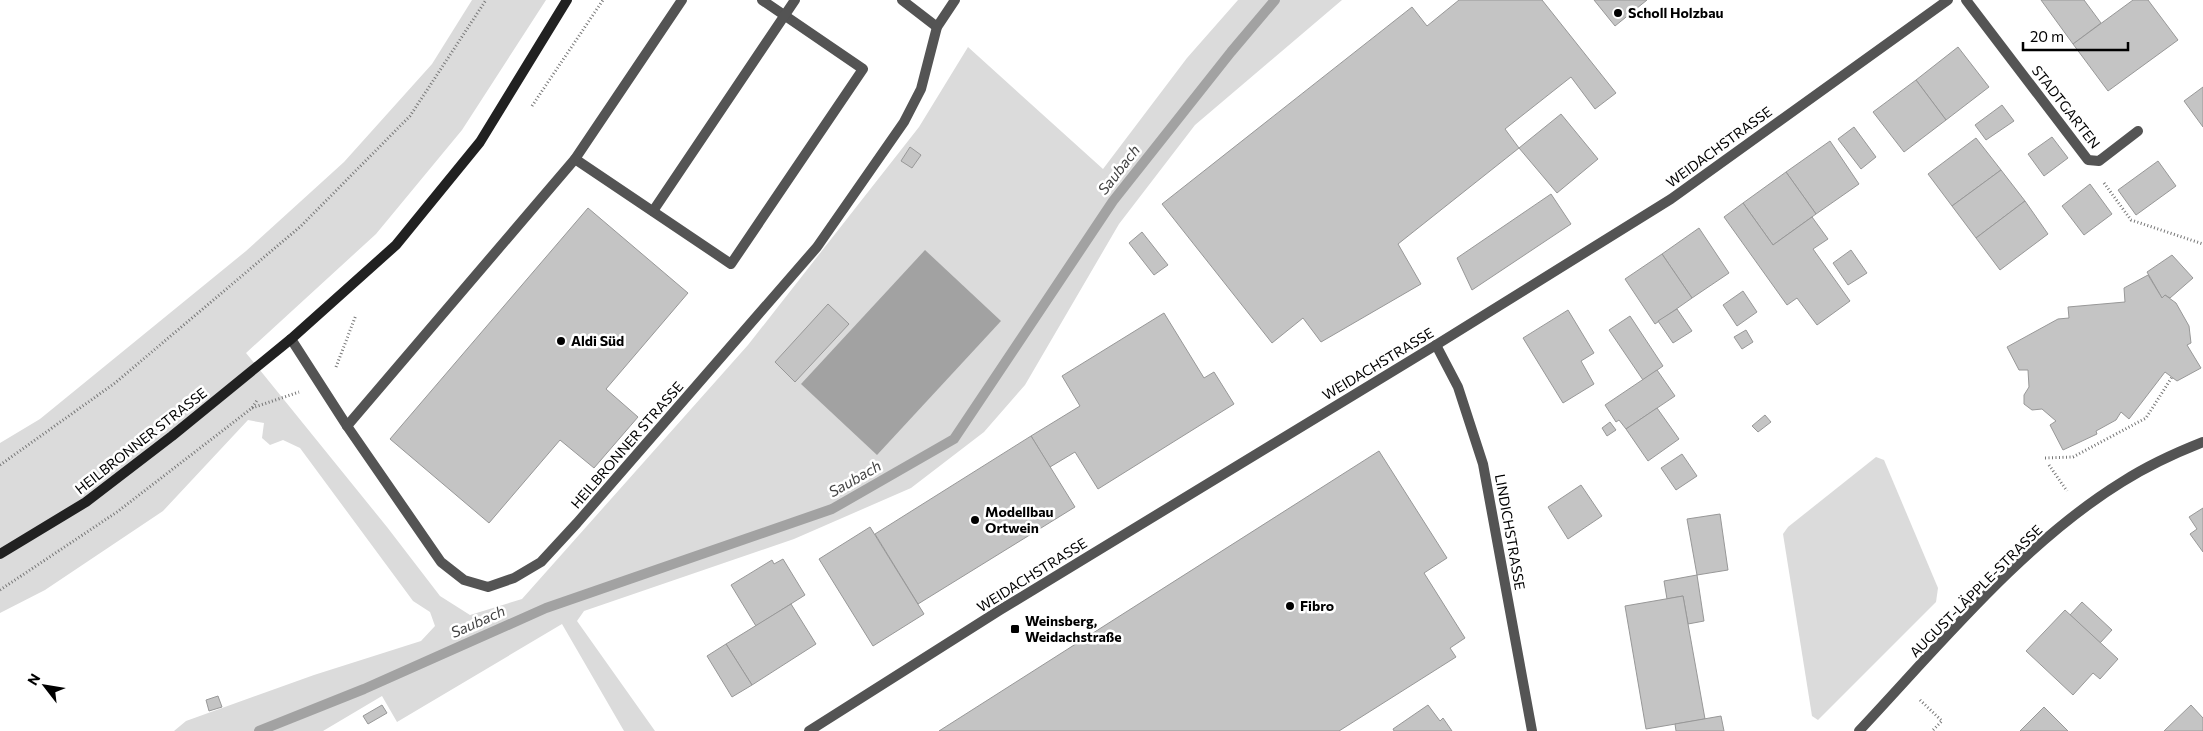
<svg xmlns="http://www.w3.org/2000/svg" width="2203" height="731" viewBox="0 0 2203 731" font-family="Commissioner,sans-serif">
<rect width="100%" height="100%" fill="#fff"/>
<g fill="#dbdbdb">
<path d="M472,0H546L462,130L376,234L246,353L387,527L440,596L470,615L522,599L748,345L919,127L968,47L1103,169L1187,58L1238,0H1342L1195,125L1119,224L1025,385L984,432L911,488L794,539L584,611L577,621L655,731H624L562,624L397,722L382,696L323,731H174L186,721L314,675L421,641L435,626L430,612L413,601L300,448L283,440L270,445L262,438L264,423L248,420L163,511L45,590L0,613V443L40,419L246,251L344,162L432,64Z"/>
<path d="M1876,457L1884,460L1938,588L1936,602L1818,720L1812,716L1783,534L1788,527Z"/>
</g>
<path fill="#a2a2a2" d="M925,250L1001,321L877,455L801,384Z"/>
<g fill="none" stroke-linecap="round" stroke-linejoin="round">
<path stroke="#a2a2a2" stroke-width="10" d="M259,731L364,689L546,608L832,509L954,439L1113,201L1231,52L1275,0"/>
</g>
<g fill="#c4c4c4" stroke="#989898">
<path d="M1459,0H1542L1616,93L1595,109L1571,77L1505,129L1519,148L1398,244L1421,284L1321,342L1303,318L1272,343L1162,204L1412,7L1427,26Z"/>
<path d="M1594,0H1647L1615,26Z"/>
<path d="M2041,0H2084L2101,23L2073,44Z"/>
<path d="M2133,0H2148L2178,40L2108,91L2073,44Z"/>
<path d="M1958,47L1989,87L1946,120L1916,80Z"/>
<path d="M1916,80L1946,120L1904,152L1873,112Z"/>
<path d="M2203,87V127L2184,101Z"/>
<path d="M2002,105L2014,121L1986,140L1975,125Z"/>
<path d="M1561,114L1598,159L1557,193L1519,148Z"/>
<path d="M1854,127L1876,157L1861,169L1838,139Z"/>
<path d="M2052,137L2068,158L2044,176L2028,154Z"/>
<path d="M1976,138L2001,170L1952,206L1928,174Z"/>
<path d="M1830,141L1859,184L1816,214L1786,172Z"/>
<path d="M910,147L921,155L912,168L901,161Z"/>
<path d="M2158,161L2176,186L2136,215L2118,190Z"/>
<path d="M2001,170L2025,201L1976,238L1952,206Z"/>
<path d="M1786,172L1816,214L1773,245L1743,203Z"/>
<path d="M2090,184L2112,214L2084,235L2062,206Z"/>
<path d="M1551,194L1571,224L1472,290L1457,258Z"/>
<path d="M2025,201L2048,234L2000,270L1976,238Z"/>
<path d="M1743,203L1773,245L1812,217L1828,239L1813,249L1850,301L1817,325L1797,298L1787,305L1724,217Z"/>
<path d="M588,208L688,293L606,389L638,417L594,468L560,440L489,523L390,439Z"/>
<path d="M1699,228L1729,273L1692,298L1662,254Z"/>
<path d="M1142,232L1168,265L1154,275L1129,243Z"/>
<path d="M1851,250L1867,273L1848,285L1833,263Z"/>
<path d="M1662,254L1692,298L1655,324L1625,279Z"/>
<path d="M2172,255L2193,278L2170,298L2165,295L2162,298L2147,272Z"/>
<path d="M2148,275L2162,298L2165,295L2176,303L2189,326L2191,343L2187,345L2201,368L2177,381L2165,372L2129,419L2121,412L2116,420L2096,431L2097,434L2063,450L2050,425L2056,421L2042,409L2032,410L2024,404V395L2029,387L2028,370H2019L2007,347L2058,319L2069,318L2068,307L2125,302L2124,288Z"/>
<path d="M1743,291L1757,312L1737,326L1723,305Z"/>
<path d="M828,304L849,324L795,382L775,362Z"/>
<path d="M1677,309L1692,331L1673,343L1658,321Z"/>
<path d="M1568,310L1594,353L1581,361L1594,384L1563,403L1523,338Z"/>
<path d="M1164,313L1204,378L1214,372L1234,404L1098,489L1075,452L1050,467L1031,436L1080,406L1062,376Z"/>
<path d="M1630,316L1663,366L1643,380L1609,330Z"/>
<path d="M1746,330L1753,342L1742,349L1734,337Z"/>
<path d="M1657,370L1675,396L1626,429L1619,420L1616,422L1605,405Z"/>
<path d="M1657,408L1679,439L1648,461L1626,429Z"/>
<path d="M1765,415L1771,422L1758,432L1752,426Z"/>
<path d="M1610,422L1616,430L1607,436L1602,428Z"/>
<path d="M1031,436L1075,507L918,604L875,534Z"/>
<path d="M1379,451L1447,558L1424,573L1465,638L1450,648L1456,657L1339,731H939Z"/>
<path d="M1682,454L1697,476L1676,490L1661,468Z"/>
<path d="M1581,485L1602,516L1568,539L1548,507Z"/>
<path d="M2203,508V552L2190,534L2197,529L2189,517Z"/>
<path d="M1720,514L1728,570L1697,575L1687,519Z"/>
<path d="M870,527L924,614L873,646L819,559Z"/>
<path d="M783,559L805,595L756,626L731,585L772,560L774,564Z"/>
<path d="M1697,575L1704,621L1688,624L1683,596L1667,599L1664,581Z"/>
<path d="M1683,596L1705,719L1646,729L1625,606Z"/>
<path d="M2082,602L2112,630L2100,643L2070,615Z"/>
<path d="M791,604L816,644L752,685L726,644Z"/>
<path d="M2065,610L2118,659L2100,679L2093,673L2073,695L2026,651Z"/>
<path d="M726,644L752,685L732,697L707,656Z"/>
<path d="M218,696L222,707L209,711L206,700Z"/>
<path d="M382,705L387,713L368,724L363,716Z"/>
<path d="M1428,705L1440,721L1443,718L1452,731H1394L1393,729Z"/>
<path d="M2191,705L2203,718V731H2164Z"/>
<path d="M2044,707L2068,731H2020Z"/>
<path d="M1721,716L1724,731H1676L1675,724Z"/>
</g>
<g fill="none" stroke-linecap="round" stroke-linejoin="round">
<g stroke="#767676" stroke-width="3" stroke-dasharray="1 2.5" stroke-linecap="butt">
<path d="M532,106L603,0"/>
<path d="M2104,183L2131,220L2203,244"/>
<path d="M336,367L356,315"/>
<path d="M252,408L299,392"/>
<path d="M2045,458L2073,457L2146,418L2172,377"/>
<path d="M0,465L115,383L301,226L410,116L486,0"/>
<path d="M2049,465L2067,491"/>
<path d="M0,590L117,512L252,408L258,399"/>
<path d="M1920,700L1942,721L1932,731"/>
</g>
<g stroke="#545454" stroke-width="10">
<path d="M682,0L575,159L731,264L863,69L762,0"/>
<path d="M902,0L937,27"/>
<path d="M1966,0L2088,160L2099,161L2138,131"/>
<path d="M653,211L795,0"/>
<path d="M291,339L347,426L441,562L464,580L488,587L514,578L541,562L577,523L817,247L904,122L921,89L937,27L955,0"/>
<path d="M347,426L575,159"/>
</g>
<g stroke="#545454" stroke-width="10">
<path d="M1436,345L1458,387L1483,464L1532,731"/>
<path d="M809,731L1000,610L1436,345L1671,199L1948,0"/>
<path d="M1859,731C1938,647 2023,543 2122,482C2147,466 2175,453 2203,442"/>
</g>
<path stroke="#212121" stroke-width="10" d="M0,554L86,502L172,436L291,339L396,245L480,142L567,0"/>
</g>
<g fill="#000" stroke="#fff" stroke-width="2">
<circle cx="1618" cy="13" r="5"/>
<circle cx="561" cy="341" r="5"/>
<circle cx="975" cy="520" r="5"/>
<circle cx="1290" cy="606" r="5"/>
<rect x="1010" y="624" width="10" height="10" rx="2.5"/>
</g>
<g text-anchor="middle" stroke-width="5" stroke-linejoin="round" paint-order="stroke">
<g font-size="14" font-weight="bold" fill="#000" stroke="#fff" text-anchor="start">
<text x="1628" y="18">Scholl Holzbau</text>
<text x="571" y="346">Aldi Süd</text>
<text x="985" y="517">Modellbau<tspan x="985" dy="16">Ortwein</tspan></text>
<text x="1300" y="611">Fibro</text>
<text x="1025" y="626">Weinsberg,<tspan x="1025" dy="16">Weidachstraße</tspan></text>
</g>
<g font-size="14" fill="#000" stroke="#fff">
<text transform="translate(2066 107) rotate(52)" y="5">STADTGARTEN</text>
<text transform="translate(1719 147) rotate(-36)" y="5">WEIDACHSTRASSE</text>
<text transform="translate(1378 364) rotate(-31)" y="5">WEIDACHSTRASSE</text>
<text transform="translate(141 441) rotate(-38)" y="5">HEILBRONNER STRASSE</text>
<text transform="translate(627 445) rotate(-49)" y="5">HEILBRONNER STRASSE</text>
<text transform="translate(1510 532) rotate(80)" y="5">LINDICHSTRASSE</text>
<text transform="translate(1032 575) rotate(-32)" y="5">WEIDACHSTRASSE</text>
<text transform="translate(1976 591) rotate(-45)" y="5">AUGUST-LÄPPLE-STRASSE</text>
</g>
<g font-size="15" font-style="italic" fill="#434343" stroke="#fff">
<text transform="translate(1119 170) rotate(-52)" y="5">Saubach</text>
<text transform="translate(855 479) rotate(-30)" y="5">Saubach</text>
<text transform="translate(478 622) rotate(-24)" y="5">Saubach</text>
</g>
</g>
<g transform="translate(45 686) rotate(301)" stroke="#ffffff" stroke-width="4" paint-order="stroke">
<path d="M0-4L9 19L0 12L-9 19Z" fill="#000000"/>
<text y="-8" font-size="14" font-weight="bold" text-anchor="middle" fill="#000000">N</text>
</g>
<path d="M2023 42v8h105v-8" fill="none" stroke="#000000" stroke-width="2.5"/>
<text x="2030" y="42" font-size="15" fill="#000000" stroke="#ffffff" stroke-width="4" paint-order="stroke">20 m</text>
</svg>
